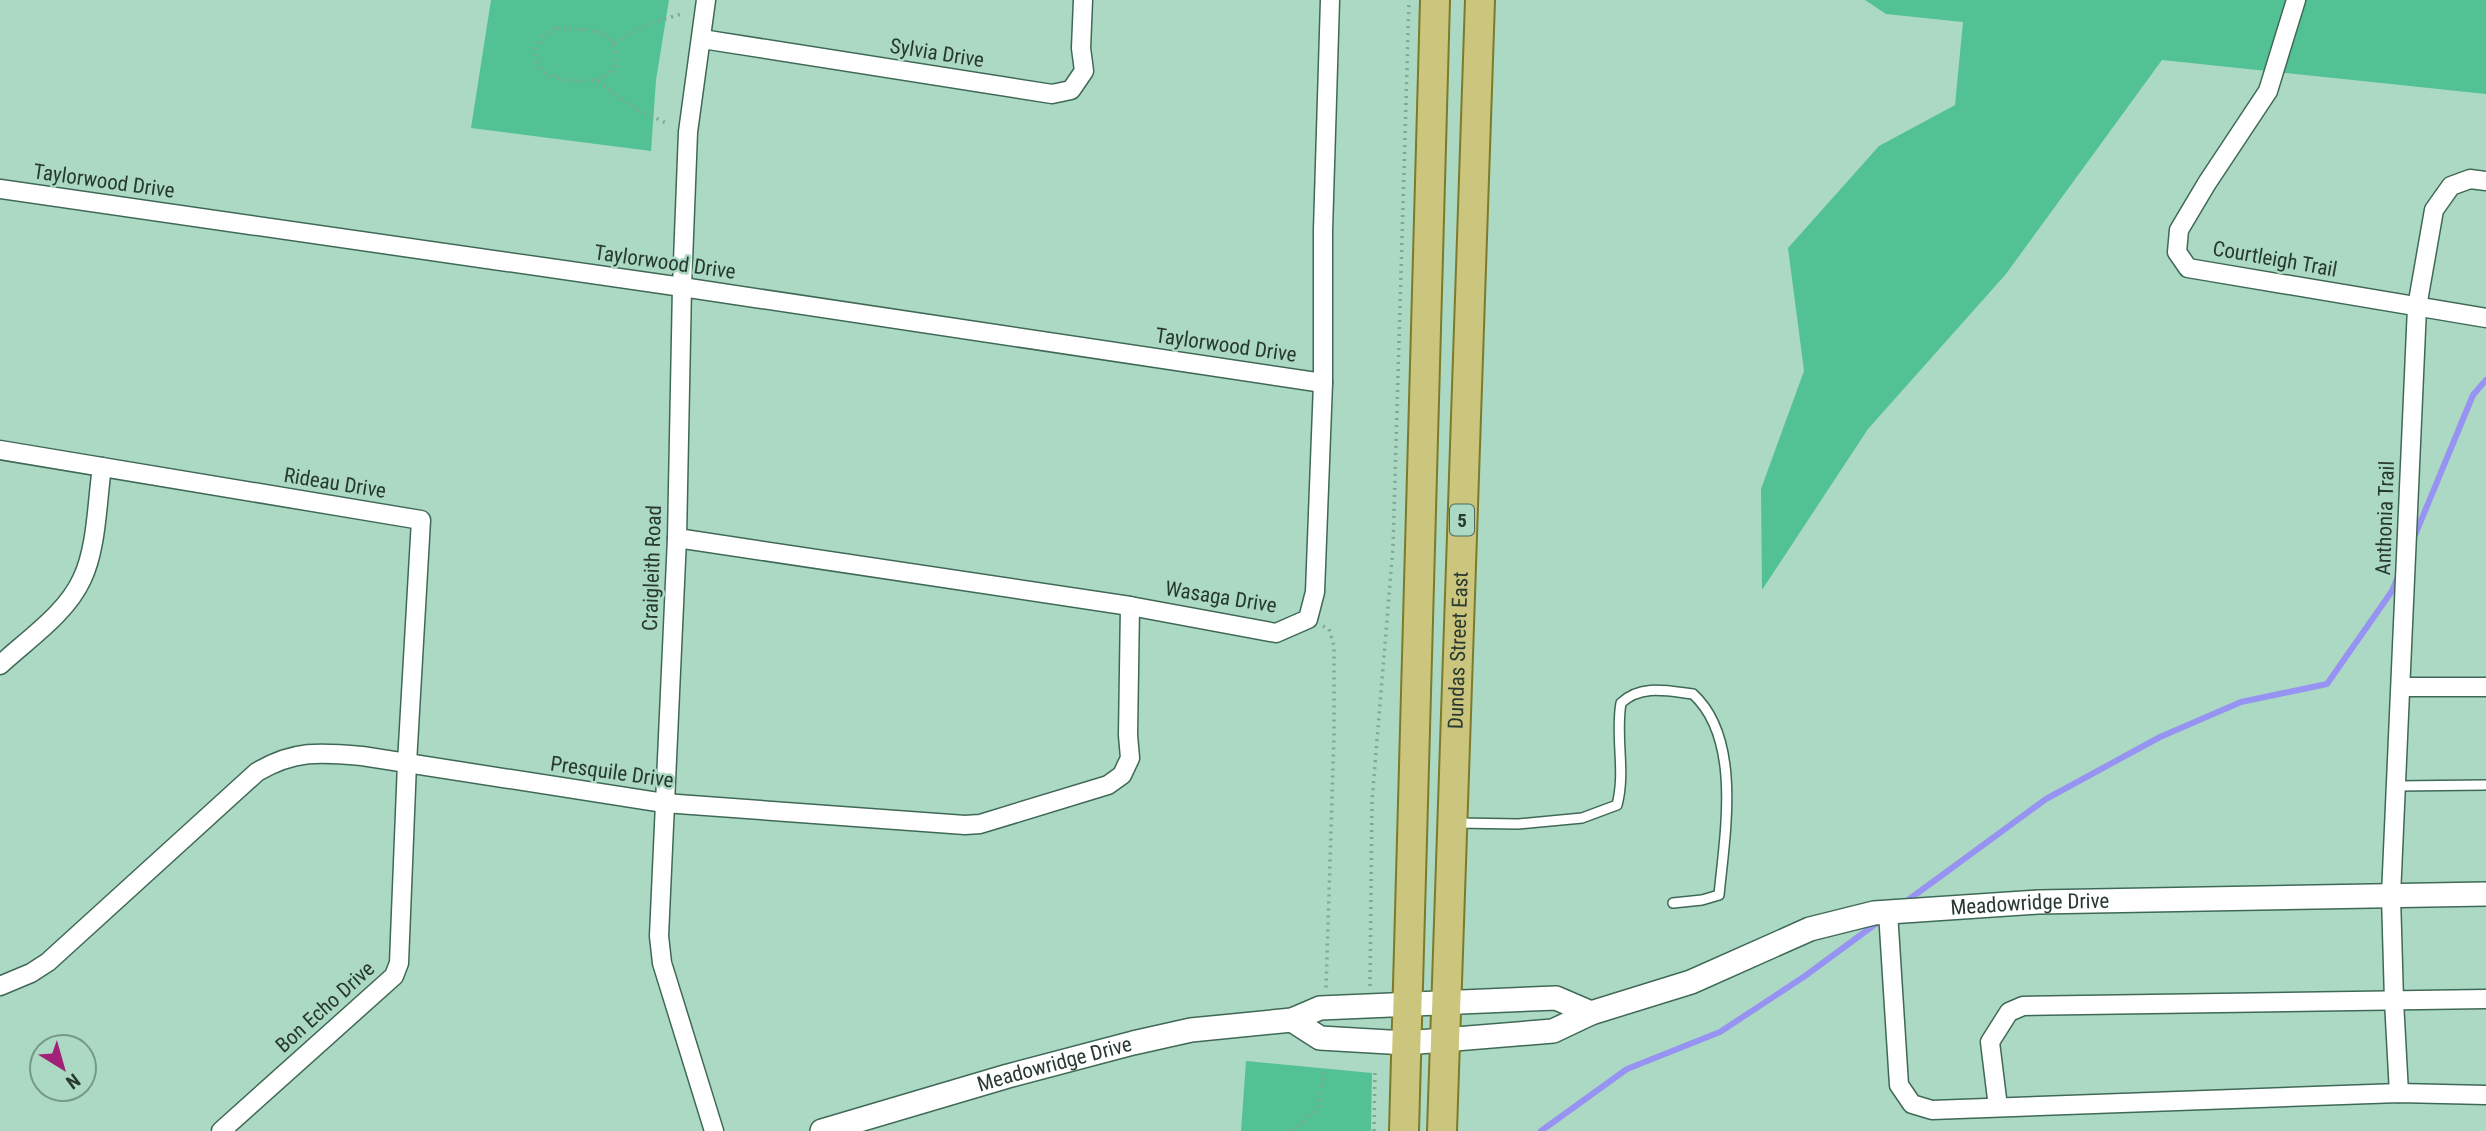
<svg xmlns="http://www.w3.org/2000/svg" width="2486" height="1131" viewBox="0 0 2486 1131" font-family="'Roboto Condensed',sans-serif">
<rect width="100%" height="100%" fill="#acd9c3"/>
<g fill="#52c295">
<path d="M491,0H669L656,80L651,151L471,128Z"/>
<path d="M1865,0H2486V94L2162,60L2006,274L1868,429L1762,590L1761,489L1804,371L1788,248L1879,146L1955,105L1963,22L1886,14Z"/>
<path d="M1246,1061L1372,1073L1371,1131H1241Z"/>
</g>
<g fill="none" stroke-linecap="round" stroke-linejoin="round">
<g stroke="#9793f2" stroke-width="6">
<path d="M2413,540L2473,395L2486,380"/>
<path d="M1904,903L2046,799L2160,737L2241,702L2327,684L2392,591L2398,576"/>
<path d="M1541,1131L1627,1069L1720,1032L1805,976L1881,920"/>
</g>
<g stroke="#3f6956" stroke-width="12">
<g id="service">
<path d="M2396,786L2486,785"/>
<path d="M1457,823L1518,824L1582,818L1617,805C1626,771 1615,737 1621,703C1641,684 1668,691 1693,694C1742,739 1725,833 1719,895L1702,900L1673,903"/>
</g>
</g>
<g stroke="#3f6956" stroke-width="21">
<g id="minor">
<path d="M706,0L688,132L682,287L677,538L659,936L662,963L714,1131"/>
<path d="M2296,0L2268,91L2207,183L2179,230L2177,252L2188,268L2486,318"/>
<path d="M702,39L1052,94L1071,90L1084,71L1081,48L1083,0"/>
<path d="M0,189L682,287L1323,383"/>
<path d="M0,450L421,520L407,763L399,963L394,976L221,1131"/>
<path d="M677,538L1130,606L1276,633L1308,619L1315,592L1323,383V230L1330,0"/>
<path d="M0,665C28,639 66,614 82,579C97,548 97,501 102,467"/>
<path d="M2401,687H2486"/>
<path d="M1888,912L1899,1085L1912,1104L1932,1110L2399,1093L2486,1095"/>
<path d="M0,986L31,973L48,962L257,772C294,750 320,752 362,756L664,803L965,825L980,824L1108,785L1122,775L1130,758L1128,735L1130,606"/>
<path d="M2399,1093L2394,1001L2391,896L2417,307L2434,210L2451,186L2470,179L2486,181"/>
<path d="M1998,1107L1990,1042L2009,1012L2023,1006L2486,999"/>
</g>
</g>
<g stroke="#3f6956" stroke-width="26">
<g id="tertiary">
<path id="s1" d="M1292,1020L1320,1038L1406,1043L1553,1031L1591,1013L1691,982L1810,929L1874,913L2038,902L2486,894"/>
<path id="s2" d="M822,1131L1008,1076L1133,1043L1191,1030L1292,1020L1320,1008L1556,998L1591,1013"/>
</g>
</g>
<g stroke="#7b7b2a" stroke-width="32">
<g id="primary">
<path d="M1404,1131L1435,0"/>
<path id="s3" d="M1442,1131L1480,0"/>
</g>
</g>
<g stroke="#81a694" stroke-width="3.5" stroke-dasharray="2 5" stroke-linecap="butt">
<path d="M556,28C568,29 596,29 605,35C612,39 615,45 616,52C625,92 551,84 540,68C537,64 536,57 534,52L544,36Z"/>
<path d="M614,43L649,24L681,14"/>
<path d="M598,81L629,105L666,123"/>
<path d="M1323,626L1329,629L1334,646V736L1326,988"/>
<path d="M1370,986L1372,801L1393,547L1409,0"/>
<path d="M1292,1131L1318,1109L1324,1071"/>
<path d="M1374,1131L1375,1071"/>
</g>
<use href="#service" stroke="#fff" stroke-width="9"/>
<use href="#minor" stroke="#fff" stroke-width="18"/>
<use href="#tertiary" stroke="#fff" stroke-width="23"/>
<use href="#primary" stroke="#cbc57d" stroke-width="28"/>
</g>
<g text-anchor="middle" stroke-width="5" stroke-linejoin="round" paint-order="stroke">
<rect fill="#acd9c3" stroke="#4f695c" stroke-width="2" x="1450" y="504.5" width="24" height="31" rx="5"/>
<g font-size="19" font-weight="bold" fill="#273930">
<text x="1462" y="527">5</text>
</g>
<g font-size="21" fill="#273930" stroke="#acd9c3">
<text transform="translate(937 53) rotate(9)" y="7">Sylvia Drive</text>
<text transform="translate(104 181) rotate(8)" y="7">Taylorwood Drive</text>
<text transform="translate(2275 259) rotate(10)" y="7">Courtleigh Trail</text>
<text transform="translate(665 262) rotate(8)" y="7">Taylorwood Drive</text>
<text transform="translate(1226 345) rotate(8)" y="7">Taylorwood Drive</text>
<text transform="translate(335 483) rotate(9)" y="7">Rideau Drive</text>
<text transform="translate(2385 518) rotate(-88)" y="7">Anthonia Trail</text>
<text transform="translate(652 568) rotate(-88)" y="7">Craigleith Road</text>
<text transform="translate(1221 597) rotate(9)" y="7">Wasaga Drive</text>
<text dy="7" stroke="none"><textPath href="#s3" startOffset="481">Dundas Street East</textPath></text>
<text transform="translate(612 772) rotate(8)" y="7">Presquile Drive</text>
<text dy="7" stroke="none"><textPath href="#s1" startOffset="766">Meadowridge Drive</textPath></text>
<text transform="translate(325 1007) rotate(-42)" y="7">Bon Echo Drive</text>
<text dy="7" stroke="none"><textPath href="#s2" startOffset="242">Meadowridge Drive</textPath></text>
</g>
</g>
<g transform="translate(63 1068) rotate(143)"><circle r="33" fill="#acd9c3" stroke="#779988" stroke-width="2"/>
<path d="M0-5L12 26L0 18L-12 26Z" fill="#a02378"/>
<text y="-10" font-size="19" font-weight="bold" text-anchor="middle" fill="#273930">N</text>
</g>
</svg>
